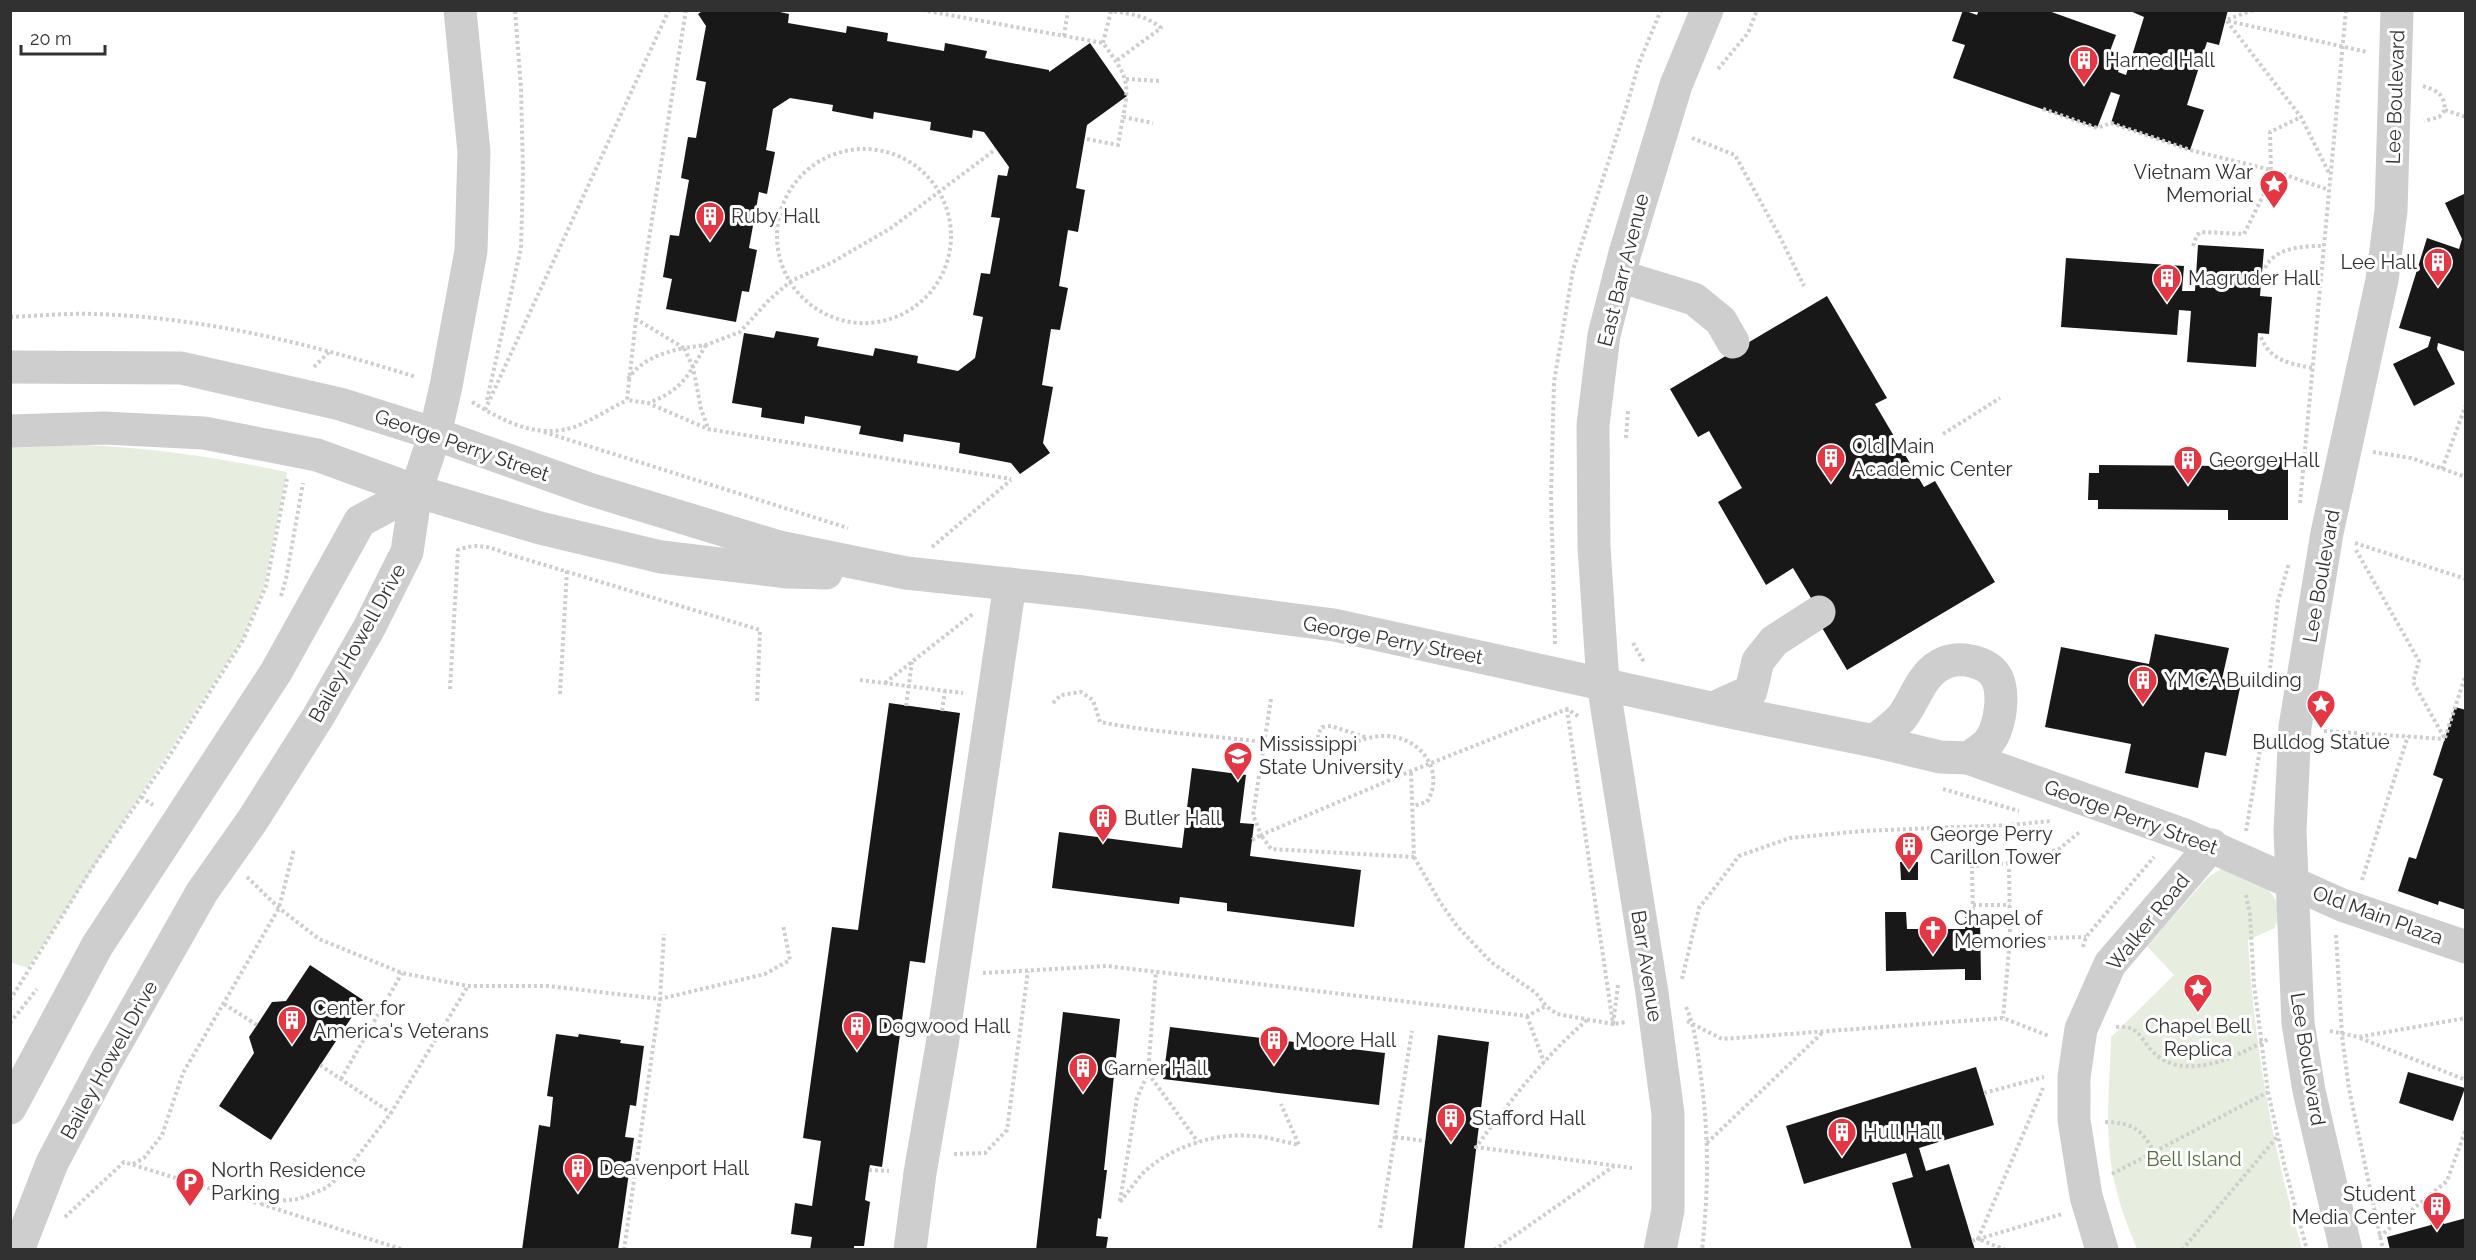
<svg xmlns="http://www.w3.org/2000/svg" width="2476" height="1260" viewBox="0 0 2476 1260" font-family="Raleway,sans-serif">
<rect width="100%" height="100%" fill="#fff"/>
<g fill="#e7eee0">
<path d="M55,444C134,445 210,456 287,472L264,587L242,640L28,968L10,962V446Z"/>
<path d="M2224,867C2252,879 2289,889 2275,928L2248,940C2254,1046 2273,1148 2302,1249H2137C2127,1225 2118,1201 2113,1175C2104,1130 2110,1082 2111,1037L2174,975L2147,946L2208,877Z"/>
</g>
<g fill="#181818">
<path d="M704,10H771L789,14L788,23L846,33L847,26L888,33L887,41L944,51L945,43L987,51L985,58L1049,70V72L1090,43L1127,96L1087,125L1076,188L1085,190L1078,232L1068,230L1059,286L1068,288L1060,330L1051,329L1042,385L1053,387L1043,443L1050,453L1020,474L1011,463L959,453L960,443L904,434L903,442L859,434L861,426L805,416L804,424L761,417L762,408L732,403L744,333L774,338L776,331L819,338L817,346L873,356L875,348L918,356L917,363L958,371L975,358L983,317L973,315L981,273L990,274L1000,218L991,217L998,175L1007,176L1009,167L984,132L973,130L972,138L930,130L931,122L874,112L873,119L832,111L833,105L790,98L773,109L766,150L775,152L767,194L759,192L749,248L757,250L749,292L742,291L736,322L666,309L672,279L663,277L670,235L679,236L689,180L681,178L688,137L696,138L706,82L696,80L706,26L698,14Z"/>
<path d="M1963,10L1977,15L1979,10H2046L2116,35L2110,51L2124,56L2118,72L2126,75L2144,17L2128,10H2228L2219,45L2207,42L2187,105L2204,110L2190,150L2111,123L2120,95L2111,92L2097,128L1953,78L1965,45L1952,41Z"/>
<path d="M2466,193V352L2438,343L2437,349L2455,384L2414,406L2393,364L2428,347L2431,337L2399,328L2427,238L2459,249L2462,239L2445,203Z"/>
<path d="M2198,245L2264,249L2260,296L2272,297L2269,334L2258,333L2256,367L2187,362L2191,311L2179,310L2177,335L2061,327L2066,258L2184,266L2182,291H2195Z"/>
<path d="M1827,296L1887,398L1875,404L1924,487L1935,481L1995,582L1847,670L1821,626L1826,623L1793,568L1766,585L1718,502L1742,488L1709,431L1698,437L1670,389Z"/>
<path d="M2228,457H2288V520H2228V510L2098,509V500H2088L2089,473H2099V465L2228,466Z"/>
<path d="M2155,634L2229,648L2222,679L2241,683L2226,756L2205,752L2198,788L2125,773L2131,744L2045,727L2061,647L2149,664Z"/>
<path d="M889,703L960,713L925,963L910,961L882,1167L870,1165L869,1170L865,1200L870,1202L864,1246H854V1250H810L812,1237L791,1234L795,1203L812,1206L821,1141L803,1138L832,927L858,930Z"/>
<path d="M2455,707L2466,710V910L2439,901L2438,905L2398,891L2409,857L2416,859L2443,779L2433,775Z"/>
<path d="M1192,768L1246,775L1240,823L1254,824L1250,856L1361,870L1354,927L1227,911V903L1180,897L1179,904L1052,888L1059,832L1182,848Z"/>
<path d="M1900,862H1918V880H1901Z"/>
<path d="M1885,912H1906L1907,929H1965V916H1980L1981,980H1965V969L1886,971Z"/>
<path d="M310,965L363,1000L271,1140L219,1106L254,1053L249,1037L257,1025L272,1002L286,1001Z"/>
<path d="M1063,1012L1120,1019L1104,1170H1107L1101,1219L1098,1218L1096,1236L1108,1237L1106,1250H1036Z"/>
<path d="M1170,1027L1385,1053L1379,1105L1163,1079Z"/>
<path d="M556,1034L578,1037L579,1034L621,1040L620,1043L644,1046L636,1106L630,1105L625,1137L634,1138L618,1250H522L539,1125L550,1127L553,1097L547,1096Z"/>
<path d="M1438,1035L1489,1042L1464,1250H1412Z"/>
<path d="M1976,1067L1994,1125L1919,1148L1926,1171L1949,1164L1975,1250H1912L1892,1183L1913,1177L1906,1153L1804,1184L1786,1126Z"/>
<path d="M2408,1072L2465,1088L2453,1121L2399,1103Z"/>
<path d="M2440,1213L2444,1224L2466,1218V1250H2390L2387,1237L2431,1225L2429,1217Z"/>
</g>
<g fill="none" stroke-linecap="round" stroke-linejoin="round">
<g stroke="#cecece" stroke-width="4" stroke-dasharray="3 3" stroke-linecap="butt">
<path d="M686,10L636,319L684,348L706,345L740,332L770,299L791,281L831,263L891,228L996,149"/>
<path d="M922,10L1103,43C1125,74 1131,79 1123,117"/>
<path d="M2253,10L2226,20L2301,117L2330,175"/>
<path d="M2228,21L2367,52"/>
<path d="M1064,36L1068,10"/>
<path d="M1103,43L1111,11C1130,14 1146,15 1161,28L1116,61"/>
<path d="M1718,69L1748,33L1757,10"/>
<path d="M1126,79L1160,81"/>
<path d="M2423,86C2438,91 2444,94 2445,110L2439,117L2424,121"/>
<path d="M2043,109L2097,128L2111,123L2190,150L2271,170L2329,190"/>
<path d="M2445,110L2466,117"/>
<path d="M1692,138L1735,155L1780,237L1804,286"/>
<path d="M1087,139L1118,145L1123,117L1153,123"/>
<circle cx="864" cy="236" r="87"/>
<path d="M2271,170L2270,132L2301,117"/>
<path d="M2193,246L2197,235L2201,232L2244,234L2275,172"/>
<path d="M2265,268C2275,247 2304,246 2324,246"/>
<path d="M10,317C38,316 66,313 93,314C204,317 311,344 416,377"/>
<path d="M636,319L627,400L648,403L708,429L1011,479"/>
<path d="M2261,337C2269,360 2290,364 2313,368"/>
<path d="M706,345L693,367L701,409L708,428"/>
<path d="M314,367L331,350"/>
<path d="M628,379C641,360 661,353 684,348L693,367C682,386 668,396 648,403"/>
<path d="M487,400L521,248L523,171L521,88L515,10"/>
<path d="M472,402C505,422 538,440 577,426C594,419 611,408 627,400"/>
<path d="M485,410L669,10"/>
<path d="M544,432L848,528"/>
<path d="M1943,434L2000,398"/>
<path d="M1626,438L1628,410"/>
<path d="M2373,452L2411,458L2466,477"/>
<path d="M2442,469L2466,405"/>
<path d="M2300,503L2346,10"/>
<path d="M2355,543L2466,579"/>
<path d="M932,547L1011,480"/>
<path d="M2356,550L2419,661L2413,682L2445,739"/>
<path d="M281,596L286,579L303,483"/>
<path d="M1633,643L1644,662"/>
<path d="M1555,644L1551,496L1554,382L1573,270L1626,108L1639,63L1661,10"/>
<path d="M860,680L963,693"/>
<path d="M885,683L974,613"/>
<path d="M2268,686L2278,601L2289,563"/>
<path d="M450,689L458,550C475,543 488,546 505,553L760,630L757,703"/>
<path d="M560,694L567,571"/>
<path d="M1271,699L1253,815L1261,835L1411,771L1567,709L1578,716"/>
<path d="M1053,703L1061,695L1081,692L1093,700L1100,722C1151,732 1204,735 1255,741C1277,744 1301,752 1323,750C1349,748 1372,730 1399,738C1427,746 1443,776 1427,802L1413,806"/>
<path d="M906,706L912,662"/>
<path d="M942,711L945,691"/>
<path d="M2324,731L2445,739"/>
<path d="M2445,738L2466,674"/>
<path d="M1318,750V734L1322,727L1331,726L1368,738"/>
<path d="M1943,789L2019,811"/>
<path d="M141,797L153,805"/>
<path d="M2246,831L2262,738"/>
<path d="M1252,840L1261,835L1271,849L1414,857L1411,771"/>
<path d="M1414,857L1440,902L1457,926L1491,962L1536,993L1546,1006L1557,1014L1613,1024L1567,710"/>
<path d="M2009,863L2010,939L2086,937"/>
<path d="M247,877L279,908L319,939L402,973L468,986H548L660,999L765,974L790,960L783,925"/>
<path d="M2362,880L2408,736"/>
<path d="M2246,895L2250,915L2254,985L2268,1092L2285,1168L2307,1250"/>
<path d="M1973,905H2010"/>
<path d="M1973,916L1972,866L2009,863L2059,849L2081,831"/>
<path d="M2336,935L2342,1035L2349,1089L2383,1250"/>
<path d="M1980,942L2010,939L2003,1018"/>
<path d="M2083,947L2086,937L2154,857"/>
<path d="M983,973L1107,966L1527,1016L1546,1006"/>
<path d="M1682,979L1699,908L1739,856L1790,838L1862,831L2009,825L2051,821"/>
<path d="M1618,985L1613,1024L1627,1022"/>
<path d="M10,1000L92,868L166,761L243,640L266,586L287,479"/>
<path d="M224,1004L257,1025"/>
<path d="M1686,1007C1695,1027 1697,1048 1700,1070C1709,1134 1709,1185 1702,1250"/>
<path d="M1527,1016L1544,1062"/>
<path d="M1587,1020C1544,1057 1510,1101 1476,1147L1632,1168"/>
<path d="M1687,1021L1722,1039L2003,1018L2049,1036"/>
<path d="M10,1023L37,989"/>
<path d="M2116,1027C2139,1025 2139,1037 2152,1051C2184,1084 2238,1056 2270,1038"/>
<path d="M2330,1031L2359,1037L2466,1018"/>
<path d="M2360,1038L2466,1080"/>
<path d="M320,1065L391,1113"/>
<path d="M1148,1073L1156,971"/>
<path d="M341,1079L402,973"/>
<path d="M1984,1093L2044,1077"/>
<path d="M2105,1122C2132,1123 2141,1128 2154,1152"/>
<path d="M1395,1137L1425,1141"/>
<path d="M1707,1143L1823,1032"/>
<path d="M954,1154L985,1153L1007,1130L1028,971"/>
<path d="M133,1164L144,1158L162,1135L183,1073L279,908L294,849"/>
<path d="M869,1170L889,1171"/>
<path d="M2112,1174L2268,1092"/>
<path d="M1120,1201L1137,1098L1148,1073L1198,1142"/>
<path d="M1120,1202C1128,1192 1135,1182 1143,1173C1170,1147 1216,1132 1254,1136C1269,1137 1284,1142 1299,1145L1281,1104"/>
<path d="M261,1204L404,1250"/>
<path d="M65,1217L124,1162L257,1203L299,1199L326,1188L346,1171L391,1113L468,986"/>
<path d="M1380,1228L1412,1031"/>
<path d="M2379,1237L2447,1181L2466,1129"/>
<path d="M1972,1241L2062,1214"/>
<path d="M624,1250L660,999L664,934"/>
<path d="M1494,1250L1614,1166"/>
<path d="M2006,1250L1978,1239L2043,1088"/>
<path d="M2182,1250L2277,1137"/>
</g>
<g stroke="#cecece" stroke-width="33">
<path d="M1619,276L1694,299L1721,321L1733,342"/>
<path d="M10,367L181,368L340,404L435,434L589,489L779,547L906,573L1083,592L1334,625L1725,711L1874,741L1940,757L1968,758L2185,835L2342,905L2466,947"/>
<path d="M10,431L104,428L204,433L317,455L416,491L540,528L661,557L788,572L826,573"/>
<path d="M1713,708L1751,691L1758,661L1774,641L1819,612"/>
<path d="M1874,741C1883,733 1895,726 1902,717C1916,699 1921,673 1944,663C1960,656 1988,661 1997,678C2005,696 2000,730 1987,744C1982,749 1974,754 1968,758"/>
<path d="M10,1108L97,946L276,672L360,521L416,491"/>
<path d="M18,1250L52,1163L106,1061L202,892L252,821L318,717L369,628L407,552L416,491L435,434L446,386L471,251L474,152L460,10"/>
<path d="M910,1250L920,1173L942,1045L1010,584"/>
<path d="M1660,1250L1668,1210V1114L1652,993L1603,683L1594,547L1593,425L1604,335L1625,253L1676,85L1707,10"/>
<path d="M2102,1250L2086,1196L2074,1120V1077L2081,1029L2110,964L2212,845"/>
<path d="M2346,1250L2309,1091L2298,1023L2290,831L2295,727L2327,533L2382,280L2391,211L2397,10"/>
</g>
</g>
<defs>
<g id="building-pin" transform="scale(1.5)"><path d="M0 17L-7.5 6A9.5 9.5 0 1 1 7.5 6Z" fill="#e43743" stroke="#fff"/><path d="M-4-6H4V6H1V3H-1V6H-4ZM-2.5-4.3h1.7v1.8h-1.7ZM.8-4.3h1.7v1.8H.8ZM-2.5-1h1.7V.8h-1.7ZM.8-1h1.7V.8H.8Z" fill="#fff"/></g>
<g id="sight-pin" transform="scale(1.5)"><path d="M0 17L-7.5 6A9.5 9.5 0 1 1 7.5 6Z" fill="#e43743" stroke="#fff"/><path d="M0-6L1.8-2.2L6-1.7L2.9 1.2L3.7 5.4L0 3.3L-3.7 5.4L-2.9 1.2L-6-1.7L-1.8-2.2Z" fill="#fff"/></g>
<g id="university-pin" transform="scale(1.5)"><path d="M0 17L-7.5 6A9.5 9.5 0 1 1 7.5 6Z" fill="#e43743" stroke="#fff"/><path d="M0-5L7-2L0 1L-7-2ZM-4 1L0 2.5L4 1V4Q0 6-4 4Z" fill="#fff"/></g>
<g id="church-pin" transform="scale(1.5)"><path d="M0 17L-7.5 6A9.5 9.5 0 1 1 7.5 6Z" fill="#e43743" stroke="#fff"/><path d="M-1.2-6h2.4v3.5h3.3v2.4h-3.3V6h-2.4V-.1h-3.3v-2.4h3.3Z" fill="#fff"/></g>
<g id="parking-pin" transform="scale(1.5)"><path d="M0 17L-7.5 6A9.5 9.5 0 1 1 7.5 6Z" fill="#e43743" stroke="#fff"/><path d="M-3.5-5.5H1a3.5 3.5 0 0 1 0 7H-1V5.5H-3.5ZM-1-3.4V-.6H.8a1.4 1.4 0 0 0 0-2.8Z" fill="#fff"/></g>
</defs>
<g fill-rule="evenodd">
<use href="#building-pin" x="2084" y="60"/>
<use href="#sight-pin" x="2274" y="184"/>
<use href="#building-pin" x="710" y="216"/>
<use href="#building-pin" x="2438" y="262"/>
<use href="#building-pin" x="2167" y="278"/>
<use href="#building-pin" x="1831" y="458"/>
<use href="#building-pin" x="2188" y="460"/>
<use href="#building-pin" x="2143" y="680"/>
<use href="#sight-pin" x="2321" y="704"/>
<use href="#university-pin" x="1238" y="756"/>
<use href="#building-pin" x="1103" y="818"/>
<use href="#building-pin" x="1909" y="846"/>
<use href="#church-pin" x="1933" y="930"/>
<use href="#sight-pin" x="2198" y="988"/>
<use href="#building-pin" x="292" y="1020"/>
<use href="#building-pin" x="857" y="1026"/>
<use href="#building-pin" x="1274" y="1040"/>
<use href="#building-pin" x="1083" y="1068"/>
<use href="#building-pin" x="1451" y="1118"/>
<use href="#building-pin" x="1842" y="1132"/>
<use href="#building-pin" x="578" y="1168"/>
<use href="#parking-pin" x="190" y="1182"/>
<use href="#building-pin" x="2437" y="1206"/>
</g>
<g text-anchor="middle" stroke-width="6" stroke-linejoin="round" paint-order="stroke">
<g font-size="20" fill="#313131" stroke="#fff" text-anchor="start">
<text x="2105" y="67">Harned Hall</text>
<text x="2253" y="179" text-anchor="end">Vietnam War<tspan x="2253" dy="23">Memorial</tspan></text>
<text x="731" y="223">Ruby Hall</text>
<text x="2417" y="269" text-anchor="end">Lee Hall</text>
<text x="2188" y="285">Magruder Hall</text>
<text x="1852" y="453">Old Main<tspan x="1852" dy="23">Academic Center</tspan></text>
<text x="2209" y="467">George Hall</text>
<text x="2164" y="687">YMCA Building</text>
<text x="2321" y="749" text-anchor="middle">Bulldog Statue</text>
<text x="1259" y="751">Mississippi<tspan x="1259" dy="23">State University</tspan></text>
<text x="1124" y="825">Butler Hall</text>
<text x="1930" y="841">George Perry<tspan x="1930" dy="23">Carillon Tower</tspan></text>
<text x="1954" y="925">Chapel of<tspan x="1954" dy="23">Memories</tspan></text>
<text x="313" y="1015">Center for<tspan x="313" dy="23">America's Veterans</tspan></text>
<text x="878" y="1033">Dogwood Hall</text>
<text x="2198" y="1033" text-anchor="middle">Chapel Bell<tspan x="2198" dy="23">Replica</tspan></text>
<text x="1295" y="1047">Moore Hall</text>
<text x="1104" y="1075">Garner Hall</text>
<text x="1472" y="1125">Stafford Hall</text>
<text x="1863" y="1139">Hull Hall</text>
<text x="599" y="1175">Deavenport Hall</text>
<text x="211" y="1177">North Residence<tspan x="211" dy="23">Parking</tspan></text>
<text x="2416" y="1201" text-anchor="end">Student<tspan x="2416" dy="23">Media Center</tspan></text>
</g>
<g font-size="20" fill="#313131" stroke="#fff">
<text transform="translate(2395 97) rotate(-88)" y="7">Lee Boulevard</text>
<text transform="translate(1623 270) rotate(-76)" y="7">East Barr Avenue</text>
<text transform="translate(462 445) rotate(19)" y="7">George Perry Street</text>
<text transform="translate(2321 576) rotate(-80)" y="7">Lee Boulevard</text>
<text transform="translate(1393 640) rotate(11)" y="7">George Perry Street</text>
<text transform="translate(357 643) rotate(-61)" y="7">Bailey Howell Drive</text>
<text transform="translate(2131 817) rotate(20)" y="7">George Perry Street</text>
<text transform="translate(2378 915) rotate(20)" y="7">Old Main Plaza</text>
<text transform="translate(2148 922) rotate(-51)" y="7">Walker Road</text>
<text transform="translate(1647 966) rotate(81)" y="7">Barr Avenue</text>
<text transform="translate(2308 1059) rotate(81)" y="7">Lee Boulevard</text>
<text transform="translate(109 1060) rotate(-61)" y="7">Bailey Howell Drive</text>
</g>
<g font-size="20" fill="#546d3e" stroke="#fff">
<text x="2194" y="1166">Bell Island</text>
</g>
</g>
<rect width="2476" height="1260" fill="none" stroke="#313131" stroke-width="24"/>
<path d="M21 45v9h84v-9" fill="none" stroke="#313131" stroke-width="3"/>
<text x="30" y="45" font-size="18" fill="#313131" stroke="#ffffff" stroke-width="4.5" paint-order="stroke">20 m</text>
</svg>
